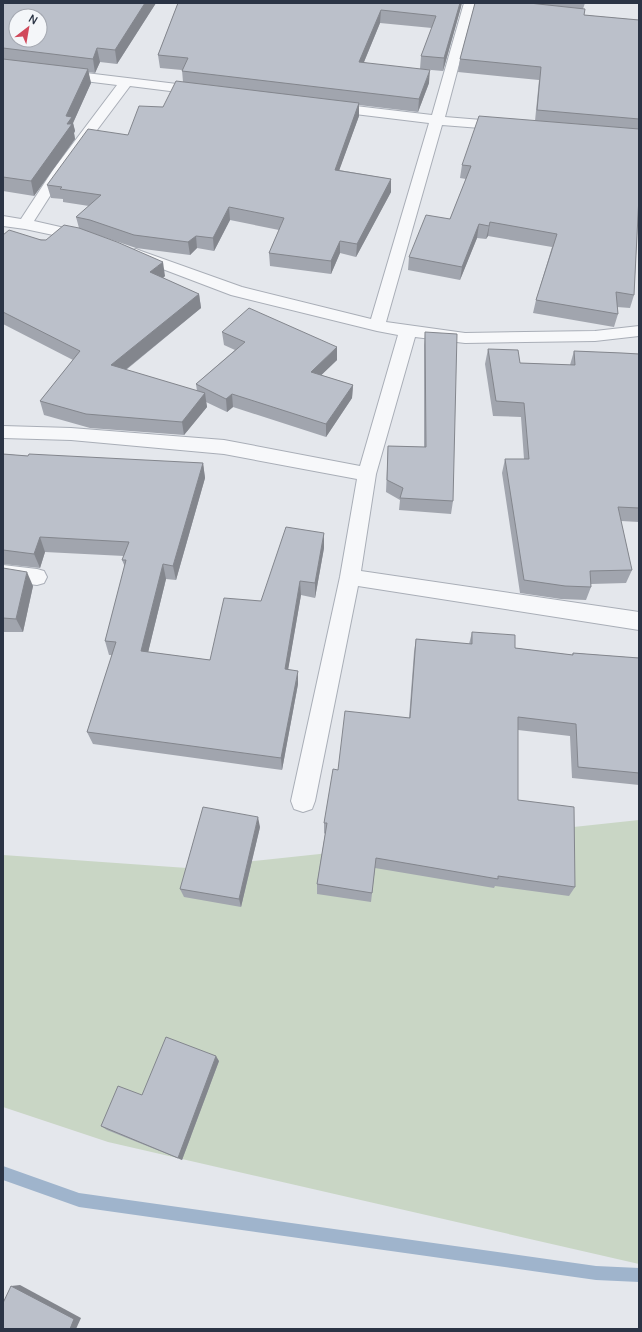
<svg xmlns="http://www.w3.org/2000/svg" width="642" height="1332" viewBox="0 0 642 1332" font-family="Manrope,sans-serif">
<rect width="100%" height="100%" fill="#e4e7ec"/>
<path fill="#c9d6c5" d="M639,820V1264L108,1142L3,1107V855L187,868Z"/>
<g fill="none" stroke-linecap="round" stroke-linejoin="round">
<path fill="#9fb4cc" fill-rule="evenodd" d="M3,1166L79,1193L596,1266L639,1268V1282L596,1280L79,1207L3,1180Z"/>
<g stroke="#a9aeb7" stroke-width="2">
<g id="minor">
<path d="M464,3L475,4L445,117L506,122L511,123L513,126L511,129L506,130L442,125L386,322L465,333L595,331L639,326V336L595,341L465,343L415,337L376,474L361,571L639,612V630L358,586L315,801L312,809L303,812L294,809L291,801L340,577L357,479L224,454L71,440L3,438V426L71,428L224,440L360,466L398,335L377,331L231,295L131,257L128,254L131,251L136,249L141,251L242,287L371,319L429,123L330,111L325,110L323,107L325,104L330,103L432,115Z"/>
<path d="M3,63L202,87L207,88L209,91L207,94L202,95L130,86L64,174L34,221L91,234L94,237L91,240L86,242L25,229L3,226V216L21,219L53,170L117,85L3,71Z"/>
<path d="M3,565L37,569L44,571L47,577L44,583L37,585L3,581Z"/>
</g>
</g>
<use href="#minor" fill="#f7f8fa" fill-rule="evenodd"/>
</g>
<g fill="#a1a5ae">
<path d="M3,3H156L117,64L100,62L95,73L88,72L91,83L73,123L75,131L74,133L75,139L34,196L3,191Z"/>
<path d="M178,3L461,7L443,71L420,69L421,56L432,28L380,23L364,62L429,83L418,112L359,105V116L339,170L391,179V192L356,257L340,253L331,274L270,266L269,253L279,230L230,220L214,251L197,248L190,255L136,248L89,232L165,276L163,278L199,294L201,308L126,370L197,391L196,384L235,350L224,345L222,332L337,360L321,375L353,385L352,398L326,437L233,407L227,412L206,402L207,407L184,435L90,428L44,415L40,401L73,360L3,324V235L46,240L79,228L76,217L89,206L63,202V199L51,198L47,185L128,135L163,107L183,82L182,70L160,68L158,55Z"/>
<path d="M475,3H585L583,9L584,15L639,20V196L634,295L630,308L617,307L618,314L614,327L533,313L536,300L552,247L488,236L486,239L477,238L460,280L408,270L409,257L450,219L466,179L460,178L462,165L535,121L539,80L458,72L460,59Z"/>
<path d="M425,332L453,501L451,514L399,510L400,500L386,492L388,446L424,447V345Z"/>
<path d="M488,349L520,363L570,365L574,351L639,354V522L621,521L632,570L626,583L591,584V587L586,600L561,599L520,593L502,473L505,459H524L521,417L493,416L485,364Z"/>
<path d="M3,454L28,456L203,463L205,478L176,580L166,579L148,652L210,660L261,601L324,533V548L315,598L301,595L288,669L298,684L282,770L93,744L87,732L112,655H109L105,641L125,567L122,560L124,556L45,552L40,568L3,564Z"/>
<path d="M3,568L33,586L23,632H3Z"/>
<path d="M472,632L515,648L572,655L573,653L639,658V785L572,778L570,736L518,730V800L575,887L569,896L495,886L494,888L375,868L371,902L317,894V884L325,834L324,833V823L338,770L409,718L414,652L416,639L469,644Z"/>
<path d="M260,827L241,907L184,897L180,889Z"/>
<path d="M219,1061L182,1160L107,1130L101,1126L142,1095Z"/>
</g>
<g fill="#83868d">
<path d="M145,3H156L117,64L115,50Z"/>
<path d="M460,3H462L461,7L443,71L444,58Z"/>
<path d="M381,10L380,23L359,74V62Z"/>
<path d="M97,48L100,62L95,73L93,59Z"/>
<path d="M88,69L91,83L73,123L75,131L74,133L75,139L34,196L31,181L67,124L66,116Z"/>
<path d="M430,70L429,83L418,112L419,99Z"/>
<path d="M359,103V116L335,182V170Z"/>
<path d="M391,179V192L356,257L357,244Z"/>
<path d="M229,207L230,220L214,251L213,238Z"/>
<path d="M490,222L488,236L486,239L489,226Z"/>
<path d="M479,224L477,238L460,280L462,267Z"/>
<path d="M196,236L197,248L190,255L188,242Z"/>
<path d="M340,241V253L331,274V261Z"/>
<path d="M163,262L165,276L153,286L150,272Z"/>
<path d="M199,294L201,308L114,379L111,365Z"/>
<path d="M337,347V360L311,385V372Z"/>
<path d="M353,385L352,398L326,437V424Z"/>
<path d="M205,393L207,407L184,435L182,422Z"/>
<path d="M232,394L233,407L227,412L226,399Z"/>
<path d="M203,463L205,478L176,580L173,566Z"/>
<path d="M324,533V548L315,598V583Z"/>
<path d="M40,537L45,552L40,568L34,554Z"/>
<path d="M163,564L166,579L145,665L141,651Z"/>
<path d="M27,572L33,586L23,632L16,619Z"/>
<path d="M300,581L301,595L286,682L285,669Z"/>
<path d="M298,671V684L282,770L281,758Z"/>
<path d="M258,817L260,827L241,907L239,899Z"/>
<path d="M216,1056L219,1061L182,1160L178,1158Z"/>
<path d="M20,1285L81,1318L76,1329H70L11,1286Z"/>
</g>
<g fill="#bbc0ca" stroke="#83868d" fill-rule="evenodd">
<path d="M3,3H145L115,50L97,48L93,59L3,48ZM16,16H40V40H16Z"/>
<path d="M178,3H460L444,58L421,56L436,16L381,10L359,62L430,70L419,99L182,71L188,58L158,55Z"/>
<path d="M475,3H529L585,9L584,15L639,20V119L537,110L541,67L460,59Z"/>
<path d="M3,59L88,69L66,116L72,117L67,124H72L31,181L3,177Z"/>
<path d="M176,81L359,103L335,170L391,179L357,244L340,241L331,261L269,253L284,218L229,207L213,238L196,236L188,242L134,235L90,220L76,217L101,195L60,189L62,187L47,185L88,129L128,135L139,106L163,107Z"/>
<path d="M479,116L639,129V196L634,295L616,292L618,314L536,300L557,234L490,222L489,226L479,224L462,267L409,257L426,215L450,219L471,166L462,165Z"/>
<path d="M64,225L79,228L117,242L163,262L150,272L199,294L111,365L205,393L182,422L86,414L40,401L80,351L3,312V235L9,230L41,240H46Z"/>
<path d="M249,308L337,347L311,372L353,385L326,424L232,394L226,399L196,384L245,342L222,332Z"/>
<path d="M425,332L457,334L453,501L400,498L403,488L387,480L388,446L426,447Z"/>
<path d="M488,349L518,350L520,363L575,365L574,351L622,353L639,354V508L618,507L632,570L590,571L591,587L565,586L524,580L505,459H529L524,403L496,401Z"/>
<path d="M3,454L28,456L29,454L203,463L173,566L163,564L141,651L210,660L224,598L261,601L286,527L324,533L315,583L300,581L285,669L298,671L281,758L87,732L116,642L105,641L126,560H122L129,542L40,537L34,554L3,550Z"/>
<path d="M3,568L27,572L16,619L3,618Z"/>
<path d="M472,632L515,635V648L573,655V653L639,658V773L578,767L576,724L518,717V800L574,807L575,887L498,876V879L376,858L372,893L317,884L327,823H324L333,769L338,770L345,711L410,718L416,639L472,644Z"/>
<path d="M203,807L258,817L239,899L180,889Z"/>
<path d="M166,1037L216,1056L178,1158L101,1126L118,1086L142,1095Z"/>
<path d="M11,1286L74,1319L70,1329H3V1303Z"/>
</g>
<rect width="642" height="1332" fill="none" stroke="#2b3445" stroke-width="8"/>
<g transform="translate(28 28) rotate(31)"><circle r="19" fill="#f4f6f9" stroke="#a4a8b1"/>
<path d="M0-3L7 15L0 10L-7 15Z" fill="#d1495b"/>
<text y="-6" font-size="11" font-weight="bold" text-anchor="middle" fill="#2b3445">N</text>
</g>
</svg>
